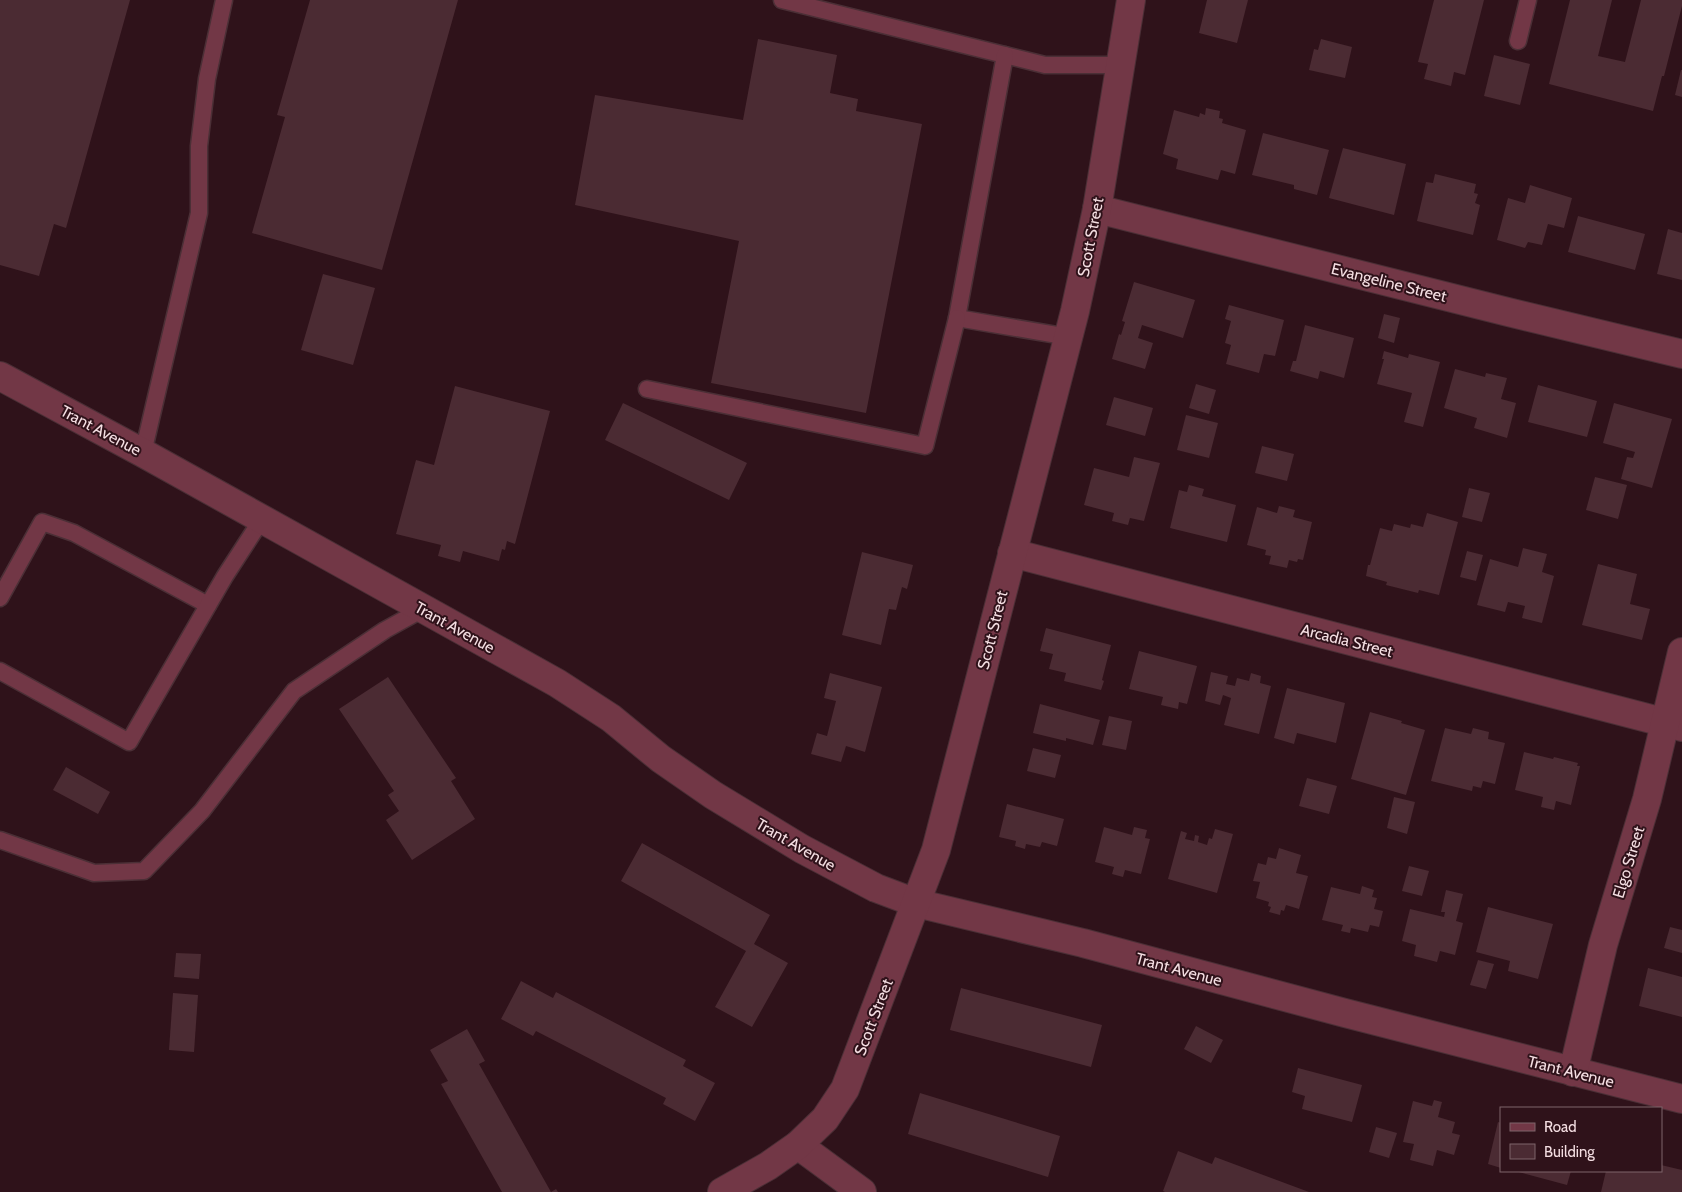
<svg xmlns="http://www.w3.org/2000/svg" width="1682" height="1192" viewBox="0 0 1682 1192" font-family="Cabin,sans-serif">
<rect width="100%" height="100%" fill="#2f121a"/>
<g fill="#4b2b33">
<path d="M0,0H130L66,228L54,224L39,276L0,265Z"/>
<path d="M310,0H458L382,270L252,233L285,117L277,115Z"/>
<path d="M1207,0H1248L1237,43L1199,33Z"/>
<path d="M1434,0H1484L1465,75L1454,72L1451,86L1424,79L1428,64L1418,62Z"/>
<path d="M1570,0H1612L1598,56L1625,62L1641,0H1682V6L1664,76H1662L1653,111L1549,84Z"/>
<path d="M758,39L837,55L830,93L858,99L856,111L922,124L866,413L711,383L739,241L575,205L595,95L743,120Z"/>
<path d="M1321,39L1352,47L1345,78L1309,70L1314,49L1318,50Z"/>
<path d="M1494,55L1530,64L1520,105L1484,96Z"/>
<path d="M1681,70H1682V97L1675,95Z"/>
<path d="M1206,108L1220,111L1219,118L1223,119L1222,123L1246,130L1235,174L1221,170L1218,180L1176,169L1178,159L1163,154L1174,110L1199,117L1200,113L1205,115Z"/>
<path d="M1263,133L1329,150L1317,195L1294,189V185L1252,175Z"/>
<path d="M1343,148L1406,164L1394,215L1329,198Z"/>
<path d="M1435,174L1476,184L1474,193L1478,194L1475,203L1480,205L1473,235L1417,221L1426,182L1433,183Z"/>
<path d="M1530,185L1572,198L1564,228L1548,224L1542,245L1528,242L1525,248L1497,240L1508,198L1525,203Z"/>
<path d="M1578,216L1645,234L1635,270L1568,252Z"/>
<path d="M1668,229L1682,233V280L1657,274Z"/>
<path d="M323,274L375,288L353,365L301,350Z"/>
<path d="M1134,282L1195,300L1183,338L1142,325L1138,338L1153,343L1145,369L1112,359L1119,334L1121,335L1125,322L1122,321Z"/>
<path d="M1229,305L1284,320L1275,356L1264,354L1259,373L1226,364L1231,345L1225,343L1231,321L1225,319Z"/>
<path d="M1384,314L1400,318L1394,343L1378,338Z"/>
<path d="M1305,325L1354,338L1344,378L1320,371L1318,379L1290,371L1293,361H1296Z"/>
<path d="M1384,351L1408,358L1409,354L1440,362L1423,427L1404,422L1412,393L1377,384L1384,359H1382Z"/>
<path d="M1455,369L1485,377L1486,373L1507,378L1501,399L1516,403L1507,438L1474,428L1477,418L1444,408Z"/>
<path d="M1196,384L1216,390L1209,414L1189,408Z"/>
<path d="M1538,385L1597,401L1587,437L1528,422Z"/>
<path d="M455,386L550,411L515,544L507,541L505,550L502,549L499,561L463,551L460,562L438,556L441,545L396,534L416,460L434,465Z"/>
<path d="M1114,397L1153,408L1145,436L1106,425Z"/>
<path d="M623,403L747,463L729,500L605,440Z"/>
<path d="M1614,403L1672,419L1652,488L1621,479L1627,457L1633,458L1635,452L1603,443Z"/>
<path d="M1186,415L1218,423L1209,458L1177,450Z"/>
<path d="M1262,446L1294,454L1287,481L1255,473Z"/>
<path d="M1134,457L1160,463L1144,521L1130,518L1128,525L1112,521L1114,513L1084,505L1094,468L1129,477Z"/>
<path d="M1595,477L1627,485L1618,519L1586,510Z"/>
<path d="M1189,485L1204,489L1202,496L1236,505L1227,542L1170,528L1179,490L1187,492Z"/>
<path d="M1469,488L1490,493L1482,522L1462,517Z"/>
<path d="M1279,506L1295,510L1293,517L1312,522L1303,560L1298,559L1297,562L1289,560L1287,568L1269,564L1271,556L1265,555L1266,550L1247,545L1257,507L1277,513Z"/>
<path d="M1427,513L1458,522L1439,595L1419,590L1418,593L1386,585L1387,582L1366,576L1368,565H1370L1380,528L1392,531L1394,524L1410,528L1411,524L1423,527Z"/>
<path d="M1523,548L1547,554L1542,572L1554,576L1542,623L1522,618L1525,606L1508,602L1505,612L1477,605L1490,559L1518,567Z"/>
<path d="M1467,551L1483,555L1476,581L1460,577Z"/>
<path d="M862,552L913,565L907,589L902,587L896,610L889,609L881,645L842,635Z"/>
<path d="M1598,564L1637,574L1630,604L1650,609L1642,640L1582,625Z"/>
<path d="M1046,628L1111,645L1102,680L1104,681L1101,690L1064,681L1066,673L1049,669L1053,654L1040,651Z"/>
<path d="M1139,651L1197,666L1187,704L1179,702L1178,709L1161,705L1163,697L1129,689Z"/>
<path d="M1211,672L1228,676L1226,684L1235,686L1237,678L1249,681L1251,673L1261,676L1260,683L1271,686L1259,734L1224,725L1231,698L1223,695L1220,705L1205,701Z"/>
<path d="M830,673L882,687L865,752L846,746L841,762L811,754L817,733L827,736L836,701L824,698Z"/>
<path d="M388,677L456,778L451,781L475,819L412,860L386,820L399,811L388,795L394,791L339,709Z"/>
<path d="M1287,688L1345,703L1336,743L1297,733L1294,744L1274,738Z"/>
<path d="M1040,704L1100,720L1093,745L1066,738V741L1033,733Z"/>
<path d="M1370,712L1402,721L1401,723L1425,730L1406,795L1351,779Z"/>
<path d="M1109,716L1132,721L1126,750L1102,745Z"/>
<path d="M1445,728L1471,734L1473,728L1489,732L1488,739L1505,743L1495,784L1483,781L1481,788L1473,786L1472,791L1431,781Z"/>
<path d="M1033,748L1061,755L1055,778L1027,771Z"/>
<path d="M1524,752L1553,759L1554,757L1578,763L1577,766H1580L1571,805L1556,801L1554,810L1541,807L1543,797L1515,790Z"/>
<path d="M66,767L110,792L98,814L53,790Z"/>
<path d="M1307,778L1337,786L1329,814L1299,806Z"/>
<path d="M1394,797L1415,802L1407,834L1387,828Z"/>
<path d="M1007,804L1064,819L1057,846L1042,842L1040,847L1026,844L1025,849L1015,846L1016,841L999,837Z"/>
<path d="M1104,827L1132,835L1134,827L1147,830L1145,838L1150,839L1141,874L1125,870L1123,877L1112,874L1114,867L1095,862Z"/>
<path d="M1215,829L1233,834L1217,893L1168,879L1181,831L1187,833L1185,839L1194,841L1195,835L1199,836L1198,842L1207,845L1209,838L1212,839Z"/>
<path d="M642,843L770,915L754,944L788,963L752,1027L715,1007L746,951L621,881Z"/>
<path d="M1279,848L1301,855L1296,873L1308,876L1299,909L1286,905L1284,911L1281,910L1280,915L1269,912L1271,907L1268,906L1269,902L1256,898L1260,882L1253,881L1258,863L1266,865L1268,857L1276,859Z"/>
<path d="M1409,866L1429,871L1422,896L1402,891Z"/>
<path d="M1362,886L1374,890L1372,897L1377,898L1374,909L1383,911L1379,927L1370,925L1368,932L1351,928L1350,933L1341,931L1343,925L1322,920L1331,887L1360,894Z"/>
<path d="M1446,890L1463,894L1456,921L1463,923L1455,955L1440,951L1437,962L1414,956L1416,945L1402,941L1410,909L1444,917L1445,912H1441Z"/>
<path d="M1488,907L1553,924L1538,979L1508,971L1510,961L1476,952Z"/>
<path d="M1670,927L1682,930V953L1664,948Z"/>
<path d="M176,953L201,954L199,979L174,977Z"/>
<path d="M1478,960L1494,964L1486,989L1470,985Z"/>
<path d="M1648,968L1682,977V1017L1639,1006Z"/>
<path d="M521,981L553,998L556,992L686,1060L683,1066L715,1083L695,1121L663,1104L666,1098L536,1031L533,1036L501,1019Z"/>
<path d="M961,988L1102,1025L1091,1067L950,1030Z"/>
<path d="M173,993L198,995L194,1052L169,1050Z"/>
<path d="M1196,1026L1223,1040L1211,1063L1184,1049Z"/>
<path d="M467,1029L485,1061L479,1064L551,1192L556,1189L558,1192H502L441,1084L448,1081L430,1050Z"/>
<path d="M1298,1068L1362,1085L1352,1122L1302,1109L1305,1096L1292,1092Z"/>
<path d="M920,1093L1060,1136L1048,1177L908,1134Z"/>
<path d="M1434,1100L1442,1102L1438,1117L1455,1122L1452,1133L1460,1135L1454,1155L1437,1150L1433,1166L1410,1160L1414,1144L1403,1142L1413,1101L1432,1106Z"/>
<path d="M1498,1122L1501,1123V1168L1488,1164Z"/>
<path d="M1376,1127L1397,1133L1389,1158L1369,1152Z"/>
<path d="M1178,1151L1212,1164L1215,1157L1309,1192H1165L1163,1191Z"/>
<path d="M1661,1165L1682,1170V1192H1601L1606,1171H1661Z"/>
<path d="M1515,1171H1571L1567,1185Z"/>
</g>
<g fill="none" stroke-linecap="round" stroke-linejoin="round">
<g stroke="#4b2f36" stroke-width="19">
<g id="lane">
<path d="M782,0L1045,65H1119"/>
<path d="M1518,41L1528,0"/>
<path d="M1005,55L957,318L1069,337"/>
<path d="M647,389L925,446L957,318"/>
<path d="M143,453L199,213V146L207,79L224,0"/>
<path d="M0,598L42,522L74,533L208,605"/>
<path d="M0,671L129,742L225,576L262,519"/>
<path d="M0,840L94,873L144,871L202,811L294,691L385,630L423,609"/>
</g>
</g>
<g stroke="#4b2f36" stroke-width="30">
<g id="street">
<path d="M1097,209L1508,312L1682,354"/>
<path d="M0,376L143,453L557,683L611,718L661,759L713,795L802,849L876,888L916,903L1083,943L1345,1013L1682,1099"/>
<path d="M1012,553L1682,727"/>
<path d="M1573,1072L1603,945L1647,799L1682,652"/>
<path d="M798,1145L862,1192"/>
<path d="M722,1192L768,1166L798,1145L825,1119L845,1089L936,850L1075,311L1097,209L1131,0"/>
</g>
</g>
<use href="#lane" stroke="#723746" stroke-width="16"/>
<use href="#street" stroke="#723746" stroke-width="28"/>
</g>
<g text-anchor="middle" stroke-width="4" stroke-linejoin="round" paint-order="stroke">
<g font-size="16" fill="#f4dee2" stroke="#2f121a">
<text transform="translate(1090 237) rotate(-79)" y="6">Scott Street</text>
<text transform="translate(1389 282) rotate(14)" y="6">Evangeline Street</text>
<text transform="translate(101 430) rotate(28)" y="6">Trant Avenue</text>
<text transform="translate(455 627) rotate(29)" y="6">Trant Avenue</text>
<text transform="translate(992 630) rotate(-76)" y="6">Scott Street</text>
<text transform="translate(1347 640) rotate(14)" y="6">Arcadia Street</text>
<text transform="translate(796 844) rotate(30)" y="6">Trant Avenue</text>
<text transform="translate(1628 862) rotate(-73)" y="6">Elgo Street</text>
<text transform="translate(1179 969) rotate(15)" y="6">Trant Avenue</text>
<text transform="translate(873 1017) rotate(-69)" y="6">Scott Street</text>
<text transform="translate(1571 1071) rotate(14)" y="6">Trant Avenue</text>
</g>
</g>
<rect x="1500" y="1107" width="162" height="65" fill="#2f121a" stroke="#7e646a"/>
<rect x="1510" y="1123" width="25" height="8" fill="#723746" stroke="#7e646a"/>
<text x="1544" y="1132" font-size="15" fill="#f4dee2">Road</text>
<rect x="1510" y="1144" width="25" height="15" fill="#4b2b33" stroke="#7e646a"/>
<text x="1544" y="1157" font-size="15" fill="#f4dee2">Building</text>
</svg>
